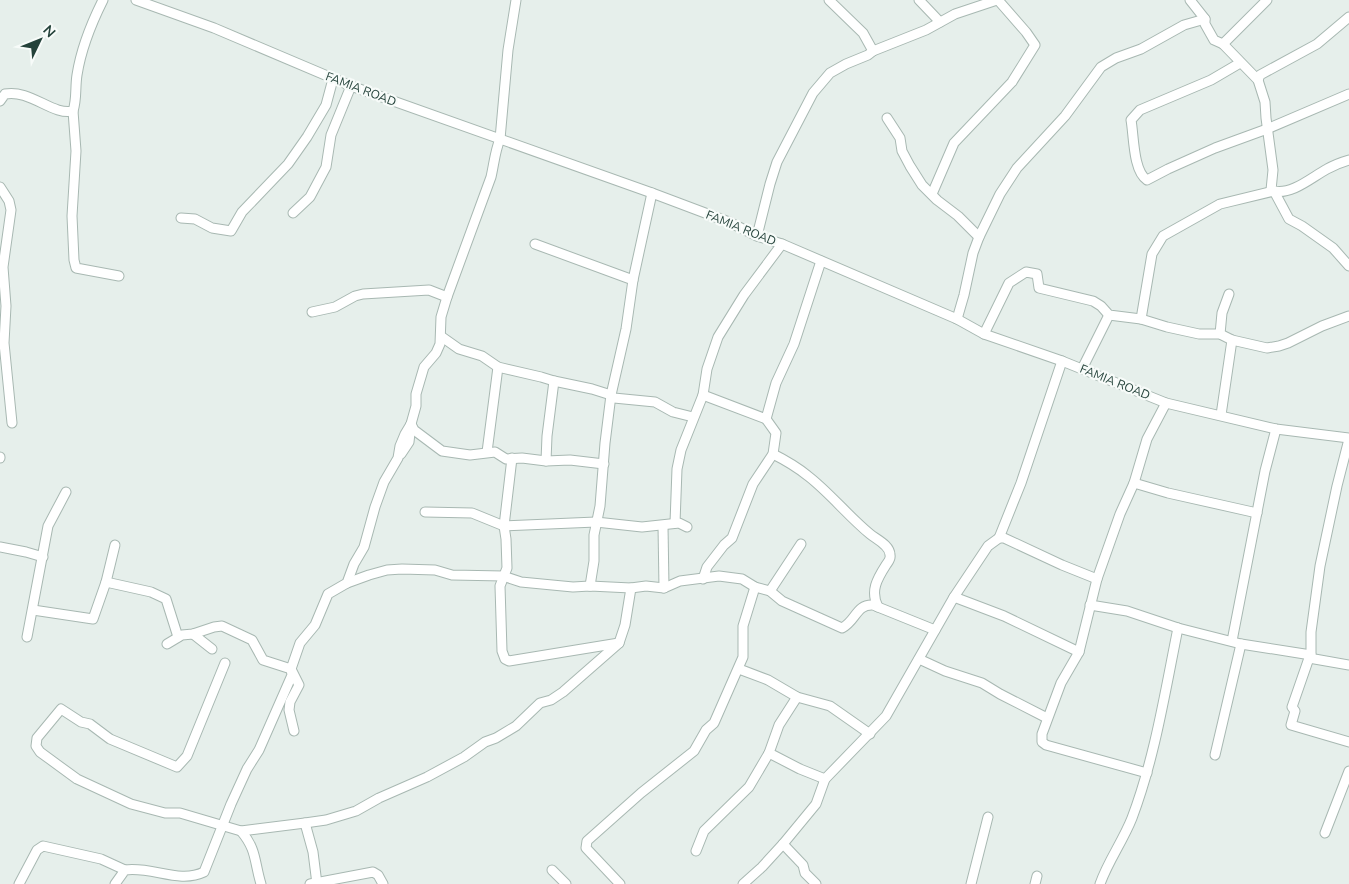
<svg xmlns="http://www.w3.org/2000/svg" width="1349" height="884" viewBox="0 0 1349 884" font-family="'Nunito Sans',sans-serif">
<rect width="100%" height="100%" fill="#e6efeb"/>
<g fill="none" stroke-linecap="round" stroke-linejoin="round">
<g stroke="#a8b8b2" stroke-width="11">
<g id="minor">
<path d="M136,0L214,28L351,86L652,193L729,222L757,236L782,244L957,319L984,334L1062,361L1166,403L1276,429L1349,438"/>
<path d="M829,0L863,33L873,51"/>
<path d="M919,0L940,22"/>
<path d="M1190,0L1205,19V24L1214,40L1223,44L1258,80L1265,102L1266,118L1273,170L1271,190L1274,191L1289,219L1302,226L1333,248L1349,266"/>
<path d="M1223,44L1267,0"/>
<path d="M1240,63L1211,80L1140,110L1131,120C1134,136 1133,171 1147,180L1168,169L1215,148L1267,129L1349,94"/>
<path d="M1258,80L1260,75L1317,44L1349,17"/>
<path d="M0,101L5,94C30,89 53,116 73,111C77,99 75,87 77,75C81,49 91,24 103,0"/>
<path d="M73,111L76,151L72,216L74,260L76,268L119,276"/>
<path d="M887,118L900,138L902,151L910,166L922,185L937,200L958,216L979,237"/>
<path d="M0,187L9,201L11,210L3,267L6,306L4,343L12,423"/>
<path d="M932,194L954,143L1012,82L1035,45L1026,32L998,0"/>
<path d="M293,213L310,197L326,167L331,135L351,86"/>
<path d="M181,218L195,219L212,228L231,231L242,212L288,164L307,137L326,105L333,79"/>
<path d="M757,236L770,184L777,162L813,93L830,73L846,64L868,55L873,51L926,30L955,14L997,0"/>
<path d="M535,244L633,280"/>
<path d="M312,312L335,307L355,296L363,294L429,290L447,297"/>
<path d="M957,319L964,295L973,253L979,237L1000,194L1017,168L1065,116L1101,67L1116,58L1141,49L1184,25L1205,19"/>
<path d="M1141,319L1152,254L1163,236L1220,204L1274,191C1292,195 1312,177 1327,169C1334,165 1342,162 1349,160"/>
<path d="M984,334L1009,283L1026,272L1037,274L1039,288L1093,301L1101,306L1109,315L1141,319L1167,327L1199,334H1220L1232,340L1267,348L1279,346L1288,343L1322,326L1349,316"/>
<path d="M1220,334L1222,313L1229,294"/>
<path d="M442,337L459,349L482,356L498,367L541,377L554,381L592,389L611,395L614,398L655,402L673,412L693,417"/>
<path d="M1082,369L1109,315"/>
<path d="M703,395L766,419L776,433L773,454L753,484L732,538L724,545L707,567L703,579"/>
<path d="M1221,415L1232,340"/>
<path d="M766,419L776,383L794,344L821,261"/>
<path d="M411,424L414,430L442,451L470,455L495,452L506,459L522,458L546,461L570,460L604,464"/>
<path d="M487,452L498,367"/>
<path d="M401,454L409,442L411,424"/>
<path d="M773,454C785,460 797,467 808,476C830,493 848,516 870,534C876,539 890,545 890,555C891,559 888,562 886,565C877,579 870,591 878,607"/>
<path d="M0,458V457"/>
<path d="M512,458L504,526L506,539L507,568L500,586L502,651L505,659L509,661L619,643"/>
<path d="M546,461L547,436L554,381"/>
<path d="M1134,483L1168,493L1257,513"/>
<path d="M425,512L472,513L504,526L596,522L642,527L679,523L687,527"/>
<path d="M675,523L677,469L681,450L703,395L707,369L718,337L744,295L782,244"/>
<path d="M663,526L664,588"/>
<path d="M999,538L1021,483L1062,361"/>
<path d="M0,547L26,552L43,557"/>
<path d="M106,582L151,592L166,599L178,637"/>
<path d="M347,583L369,575L387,570L402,569L435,570L452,575L503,576L521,582L573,587L590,586L631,588L646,586L664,588L680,581L719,576L742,579L755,587L770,591L782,601L842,628C856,621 856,604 873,605L935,630"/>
<path d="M590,586L594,561V535L600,506L605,443L611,395L626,329L633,280L652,193"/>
<path d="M770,591L801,544"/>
<path d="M954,597L1004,616L1079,652"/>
<path d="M1090,605L1127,611L1178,628L1241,644L1311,655L1309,658L1349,665"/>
<path d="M33,610L93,619L106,582L115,545"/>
<path d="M193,634L212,649"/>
<path d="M27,637L48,526L66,492"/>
<path d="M1232,641L1265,471L1276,429"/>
<path d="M167,644L182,635L193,634L214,627L222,626L252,640L263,660L291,669L299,685L290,702L289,710L294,731"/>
<path d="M1311,655V632L1320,566L1337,486L1349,439"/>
<path d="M1309,658L1292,707L1295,711L1291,725L1349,742"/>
<path d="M919,659L945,671L982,683L1000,694L1047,718"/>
<path d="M225,663L187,756L177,767L110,739L90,724L81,722L61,709L37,738L36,746L40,752L77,779L131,804L165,813H180L241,831L305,823L326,820L356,811L379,798L427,777L464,757L485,742L496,738L516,726L540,703L551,700L563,692L619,643L625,625L631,588"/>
<path d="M739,669L768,680L797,697L830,706L870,734"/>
<path d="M797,697L779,725L769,753L800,769L825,779"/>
<path d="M1215,755L1241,644"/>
<path d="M1147,773L1046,745L1042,742V734L1061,683L1079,652L1097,579L1120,514L1134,483L1147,439L1166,403"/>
<path d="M305,823L313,852L317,884"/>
<path d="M241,831C257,850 254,861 261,884"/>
<path d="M1325,833L1349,771"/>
<path d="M783,844L803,865L805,873L816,884"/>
<path d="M696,851L704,831L749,787L769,753"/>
<path d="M552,870L566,884"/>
<path d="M19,884L37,850L43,846L101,859L125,870"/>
<path d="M115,884L125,870C152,866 179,884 204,872L231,804L247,769L259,750L292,675L291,669L300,643L315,625L328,594L347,583L354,564L364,547L375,507L384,482L398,458L400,446L405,434L411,424L416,406V394L424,367L436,353L440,344L441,317L447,297L491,177C494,164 495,151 500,139L508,50L516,0"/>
<path d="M310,884L373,872L378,875L383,884"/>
<path d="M620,884L586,848L587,841L641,793L694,751L706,730L714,723L743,657V626L755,587"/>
<path d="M743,884L762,867L783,844L816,804L825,779L886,716L954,597L988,546L999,538H1004L1062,565L1097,579"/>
<path d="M971,884L988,817"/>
<path d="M1035,884L1037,876"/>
<path d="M1100,884C1108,861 1123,841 1132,818C1155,757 1165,692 1178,628"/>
</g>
</g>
<use href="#minor" stroke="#fff" stroke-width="9"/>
</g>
<g text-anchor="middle" stroke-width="4.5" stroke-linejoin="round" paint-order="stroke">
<g font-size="12" fill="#24423a" stroke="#f7fbf9">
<text transform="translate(361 89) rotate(21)" y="4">FAMIA ROAD</text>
<text transform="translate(741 228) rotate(22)" y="4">FAMIA ROAD</text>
<text transform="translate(1115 382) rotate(22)" y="4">FAMIA ROAD</text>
</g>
</g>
<g transform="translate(40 40) rotate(47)" stroke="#f7fbf9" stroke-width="4" paint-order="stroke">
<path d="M0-4L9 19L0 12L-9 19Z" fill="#24423a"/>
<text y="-8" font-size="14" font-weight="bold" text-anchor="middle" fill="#24423a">N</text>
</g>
</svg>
